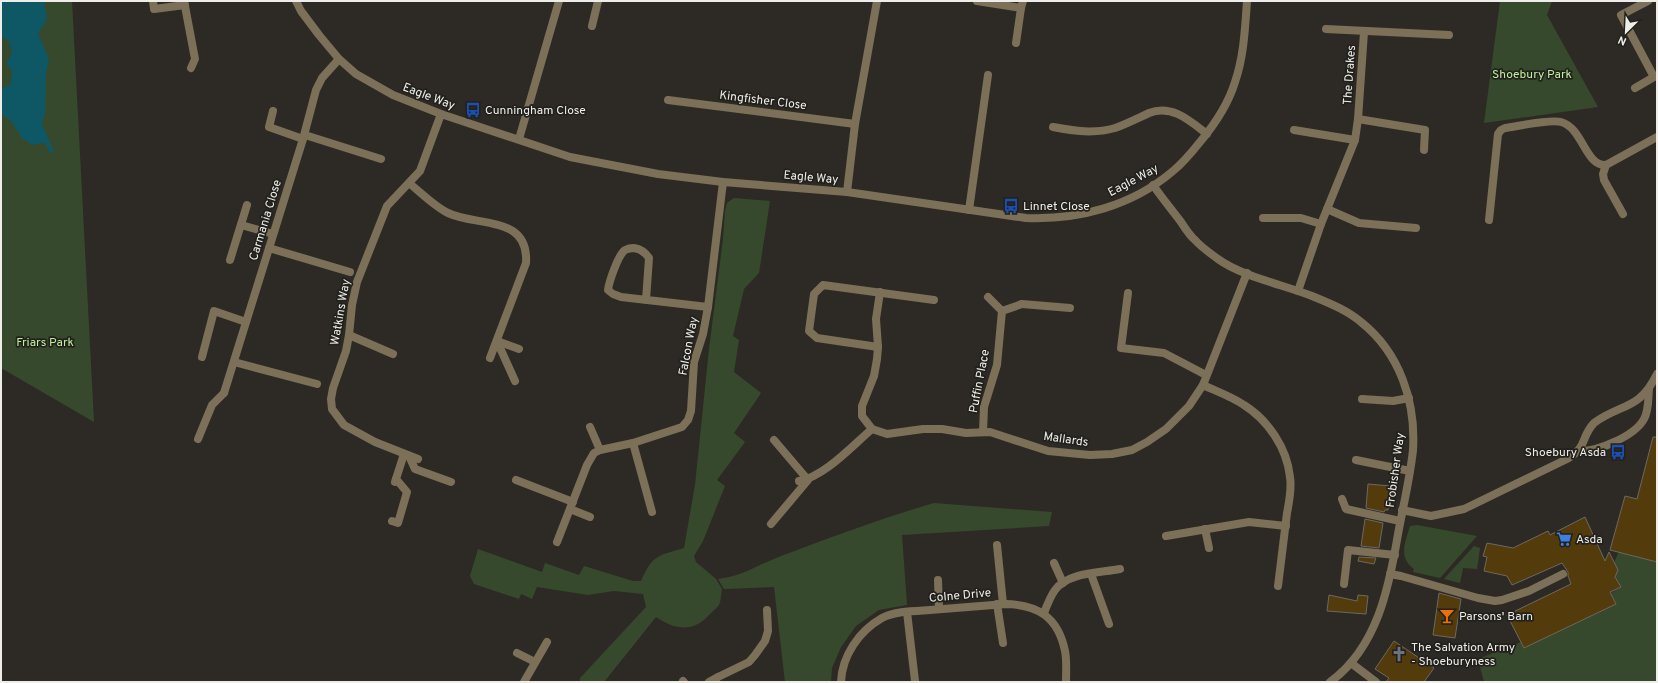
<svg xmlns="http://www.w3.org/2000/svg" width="1658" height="683" viewBox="0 0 1658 683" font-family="Overpass,sans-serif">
<rect width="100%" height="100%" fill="#2d2a25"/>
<g fill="#37492c">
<path d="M1,1H72L94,422L1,368Z"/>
<path d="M1500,1H1552L1547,15L1598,107L1484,123Z"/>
<path d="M734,198L770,201L759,273L744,289L733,336L739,340L734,372L761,393L734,433L745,442L717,480L725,486L703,541L694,556L696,562L716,579L722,589C721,594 721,601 719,605C717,608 713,611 710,614C693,633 676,630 656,617L604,682H580V678L646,607L643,594L614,591L588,595L537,587L532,599L521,594L519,599L474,584L470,576L478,549L542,572L545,563L579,575L584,566L633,581H641C653,554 658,556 684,548L695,485L709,349L723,239L725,211L727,203Z"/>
<path d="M934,503L1052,512L1049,526L902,535L907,605L879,610L856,626L841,647L832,668L831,682H785L774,587L724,589L718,579C740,577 760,564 781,556C832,537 882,518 934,503Z"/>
<path d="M1417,525L1477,536L1440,578L1413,572L1414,569C1398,557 1405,543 1410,526Z"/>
<path d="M1474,546L1480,548L1477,569L1463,568L1460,583L1444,579Z"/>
<path d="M1619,551L1657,562V682H1484L1478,659L1521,642L1524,648L1616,604L1611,593L1621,587L1615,577L1618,570L1614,563Z"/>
</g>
<path fill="#0e5765" d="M1,1H44L47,19L38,34L49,59L46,73L45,112L42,124L54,152L50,153L45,143L32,145L22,138L10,120L1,114V89L10,85L12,72L7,63L12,52L8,40L1,37Z"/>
<g fill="#543b0c" stroke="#6c6863">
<path d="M1653,437H1657V562L1610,550L1625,496L1637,499Z"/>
<path d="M1368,484L1391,486L1388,510H1385L1384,512L1366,508Z"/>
<path d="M1585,517L1605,561L1609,552L1618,570L1615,577L1621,587L1610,592L1616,604L1524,648L1507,615L1571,584L1568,576V572L1562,563L1512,585L1507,576L1484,571L1487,557L1483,556L1487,543L1513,548L1548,531L1550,535Z"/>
<path d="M1365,519L1383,523L1379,548L1361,546Z"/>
<path d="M1359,557L1376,558L1374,564L1358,561Z"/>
<path d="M1439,593L1461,599L1455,638L1433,635Z"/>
<path d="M1329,595L1357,601L1358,595L1368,596L1366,614L1327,611Z"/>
<path d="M1394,641L1434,668L1424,682H1386L1389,678L1375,669Z"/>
</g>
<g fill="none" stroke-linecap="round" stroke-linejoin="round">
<g stroke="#7d7058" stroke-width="8">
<path d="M592,26L598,1"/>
<path d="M305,135L381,159"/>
<path d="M1606,165L1603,174L1604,180L1623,214"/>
<path d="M269,248L350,272"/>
<path d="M230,260L247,205"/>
<path d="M1022,304L1070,308"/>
<path d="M349,335L393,354"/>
<path d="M497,341L515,381"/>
<path d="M234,362L317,384"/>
<path d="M1362,399L1393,401L1409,398"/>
<path d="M198,439L212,405L224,393"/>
<path d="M1579,451C1597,452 1635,436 1644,419C1649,410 1648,399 1649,389"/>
<path d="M409,456L415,469L451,482"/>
<path d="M1356,460L1410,471"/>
<path d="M516,480L573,502"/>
<path d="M1342,499L1346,509L1400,521"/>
<path d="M1402,510L1431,516L1464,509L1567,459C1588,447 1580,438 1594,423C1621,403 1639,411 1657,374"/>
<path d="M392,521L398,523L407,492L396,479"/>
<path d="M771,524L808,480L774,440"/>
<path d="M997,545L1003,604"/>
<path d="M1054,563L1063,583"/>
<path d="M1091,574L1109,624"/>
<path d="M1390,574L1401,576L1478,598L1495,601L1502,600L1529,591L1563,574"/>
<path d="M938,580L939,609"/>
<path d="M1344,584L1348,550L1395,555"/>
<path d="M997,604L1003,643"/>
<path d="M907,612L915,681"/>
<path d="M1351,663L1376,682"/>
<path d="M718,677L749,662L755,655L765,641L768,631L767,610"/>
</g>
<g stroke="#7d7058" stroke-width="8">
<path d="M153,1L154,9L185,5"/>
<path d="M184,1L195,59L191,68"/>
<path d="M296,1L301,11L319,35L339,59L356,74L393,95L441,114L570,157L658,174L723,182L847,192L1026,218C1079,220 1132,206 1173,171C1183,163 1192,152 1200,142C1215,124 1228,105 1235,82C1244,56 1245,28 1247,1"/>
<path d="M977,1L1021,8L1023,1"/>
<path d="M1326,29L1449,35"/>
<path d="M1016,43L1021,8"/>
<path d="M1635,88L1654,77L1621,15L1648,1"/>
<path d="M668,100L855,124"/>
<path d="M273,111L269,127L303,139"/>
<path d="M1358,119L1425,130L1424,150"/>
<path d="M1053,127C1074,131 1094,134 1115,128C1126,124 1138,118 1149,113C1172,104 1190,121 1207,134"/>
<path d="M1294,130L1355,140"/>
<path d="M519,139L559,1"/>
<path d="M409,183C420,192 435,207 448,213C478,227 529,215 526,263L490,358"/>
<path d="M1153,185C1162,198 1172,210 1181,222C1185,228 1189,235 1195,240C1201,247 1210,253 1218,259C1241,276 1284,285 1312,296C1329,303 1347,310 1361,322C1400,353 1416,402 1413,450C1410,478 1403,507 1398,534C1389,588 1377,648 1330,682"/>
<path d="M847,192L855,124L877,1"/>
<path d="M1327,209L1359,223L1416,228"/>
<path d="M969,210L988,75"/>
<path d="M1263,218H1301L1321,224"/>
<path d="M1489,220L1498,134L1501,130L1505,128C1519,126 1550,119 1561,122C1583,128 1585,166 1606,165L1657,137"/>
<path d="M241,225L273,234"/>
<path d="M1298,291L1321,224L1355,140L1358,119L1364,32"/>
<path d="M880,292L876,319L878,347L877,359L874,376L862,406V416L872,429L887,434L923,429H942L966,433L990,432L1048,451L1090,455L1112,454L1132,450L1147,442L1166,429L1189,406L1203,385L1247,273"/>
<path d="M1128,293L1121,348L1164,353L1206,375"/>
<path d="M988,297L1002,311"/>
<path d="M646,300L649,258C645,252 641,249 634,248C631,248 627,249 625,250C618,255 609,282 608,290L613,294L621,297L708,307"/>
<path d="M497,341L519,349"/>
<path d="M878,347L817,338L809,331L814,294L823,285L934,300"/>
<path d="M202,357L214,311L246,322"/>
<path d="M1203,385C1216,391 1232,397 1244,405C1268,420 1287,448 1290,477C1292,489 1289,502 1287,513C1284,538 1281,562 1278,586"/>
<path d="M224,393L303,139L316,90L322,78L339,59"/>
<path d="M590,427L600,450"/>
<path d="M983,432L984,407L997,365L1002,311L1022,304"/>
<path d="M633,443L652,512"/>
<path d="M418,459L375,442L344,425L332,409L331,399L333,388L346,351L349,335L352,305L357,282L387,206L420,171L441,114"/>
<path d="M799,481C824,477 852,446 872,429"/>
<path d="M395,482L404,454"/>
<path d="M570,509L590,517"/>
<path d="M1205,529L1209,548"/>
<path d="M1166,536L1249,522L1286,526"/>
<path d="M557,542L587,465L594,453L600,450L633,443L682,427L688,420L691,411L694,362L703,334L708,307L723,182"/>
<path d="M1044,613C1047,605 1050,597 1055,590C1068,572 1100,573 1120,569"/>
<path d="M517,653L535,662"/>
<path d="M683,681L684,682"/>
<path d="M524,682L547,642"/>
<path d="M709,682L718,677"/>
<path d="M841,682C842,656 859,631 882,618C895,611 915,611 930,610C955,608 980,606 1006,604C1038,605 1058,617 1065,651C1067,661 1066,672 1066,682"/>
</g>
</g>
<defs>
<g id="bus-bare" transform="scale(1.2)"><path d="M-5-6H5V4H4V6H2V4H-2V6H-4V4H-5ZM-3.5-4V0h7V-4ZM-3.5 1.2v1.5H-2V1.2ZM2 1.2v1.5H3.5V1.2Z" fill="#1a4fb4" stroke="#23211c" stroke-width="2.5" paint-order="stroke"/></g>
<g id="supermarket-bare" transform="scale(1.2)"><path d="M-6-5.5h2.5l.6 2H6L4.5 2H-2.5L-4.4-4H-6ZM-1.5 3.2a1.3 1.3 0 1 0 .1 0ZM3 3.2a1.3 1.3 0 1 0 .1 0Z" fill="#3f7fe0" stroke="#23211c" stroke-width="2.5" paint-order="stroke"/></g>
<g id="bar-bare" transform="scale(1.2)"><path d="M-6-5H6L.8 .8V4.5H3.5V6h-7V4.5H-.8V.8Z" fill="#e8710a" stroke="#23211c" stroke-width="2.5" paint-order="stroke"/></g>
<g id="church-bare" transform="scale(1.2)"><path d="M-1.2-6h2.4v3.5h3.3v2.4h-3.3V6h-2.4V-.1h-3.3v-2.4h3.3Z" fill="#6b7280" stroke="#23211c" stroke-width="2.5" paint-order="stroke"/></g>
</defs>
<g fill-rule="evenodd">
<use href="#bus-bare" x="473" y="110"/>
<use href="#bus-bare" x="1011" y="206"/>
<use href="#bus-bare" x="1618" y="452"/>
<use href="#supermarket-bare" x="1564" y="539"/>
<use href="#bar-bare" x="1447" y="616"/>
<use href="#church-bare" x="1399" y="654"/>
</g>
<g text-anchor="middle" stroke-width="3.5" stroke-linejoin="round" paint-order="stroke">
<g font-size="12" fill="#bdef9f" stroke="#23211c">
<text x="1532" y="78">Shoebury Park</text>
<text x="45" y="346">Friars Park</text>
</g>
<g font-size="12" fill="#efedea" stroke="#23211c">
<text transform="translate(1349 75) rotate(-86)" y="4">The Drakes</text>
<text transform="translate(429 96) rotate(21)" y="4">Eagle Way</text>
<text transform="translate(763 100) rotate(7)" y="4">Kingfisher Close</text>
<text transform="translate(811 177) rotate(5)" y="4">Eagle Way</text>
<text transform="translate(1133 180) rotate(-28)" y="4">Eagle Way</text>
<text transform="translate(265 220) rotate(-73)" y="4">Carmania Close</text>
<text transform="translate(340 312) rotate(-80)" y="4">Watkins Way</text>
<text transform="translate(688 346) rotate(-79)" y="4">Falcon Way</text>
<text transform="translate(979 381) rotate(-79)" y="4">Puffin Place</text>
<text transform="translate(1066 439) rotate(8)" y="4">Mallards</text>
<text transform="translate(1395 470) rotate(-82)" y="4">Frobisher Way</text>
<text transform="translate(960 595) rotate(-5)" y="4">Colne Drive</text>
</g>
<g font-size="12" fill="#efedea" stroke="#23211c" text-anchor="start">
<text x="485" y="114">Cunningham Close</text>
<text x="1023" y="210">Linnet Close</text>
<text x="1606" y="456" text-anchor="end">Shoebury Asda</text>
<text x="1576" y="543">Asda</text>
<text x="1459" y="620">Parsons' Barn</text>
<text x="1411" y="651">The Salvation Army<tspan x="1411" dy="14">- Shoeburyness</tspan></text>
</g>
</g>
<rect width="1658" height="683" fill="none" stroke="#efedea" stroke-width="4"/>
<g transform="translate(1626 32) rotate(204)" stroke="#23211c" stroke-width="3" paint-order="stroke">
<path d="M0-3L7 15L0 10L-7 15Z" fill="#efedea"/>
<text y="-6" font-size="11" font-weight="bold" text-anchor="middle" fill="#efedea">N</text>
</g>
</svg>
